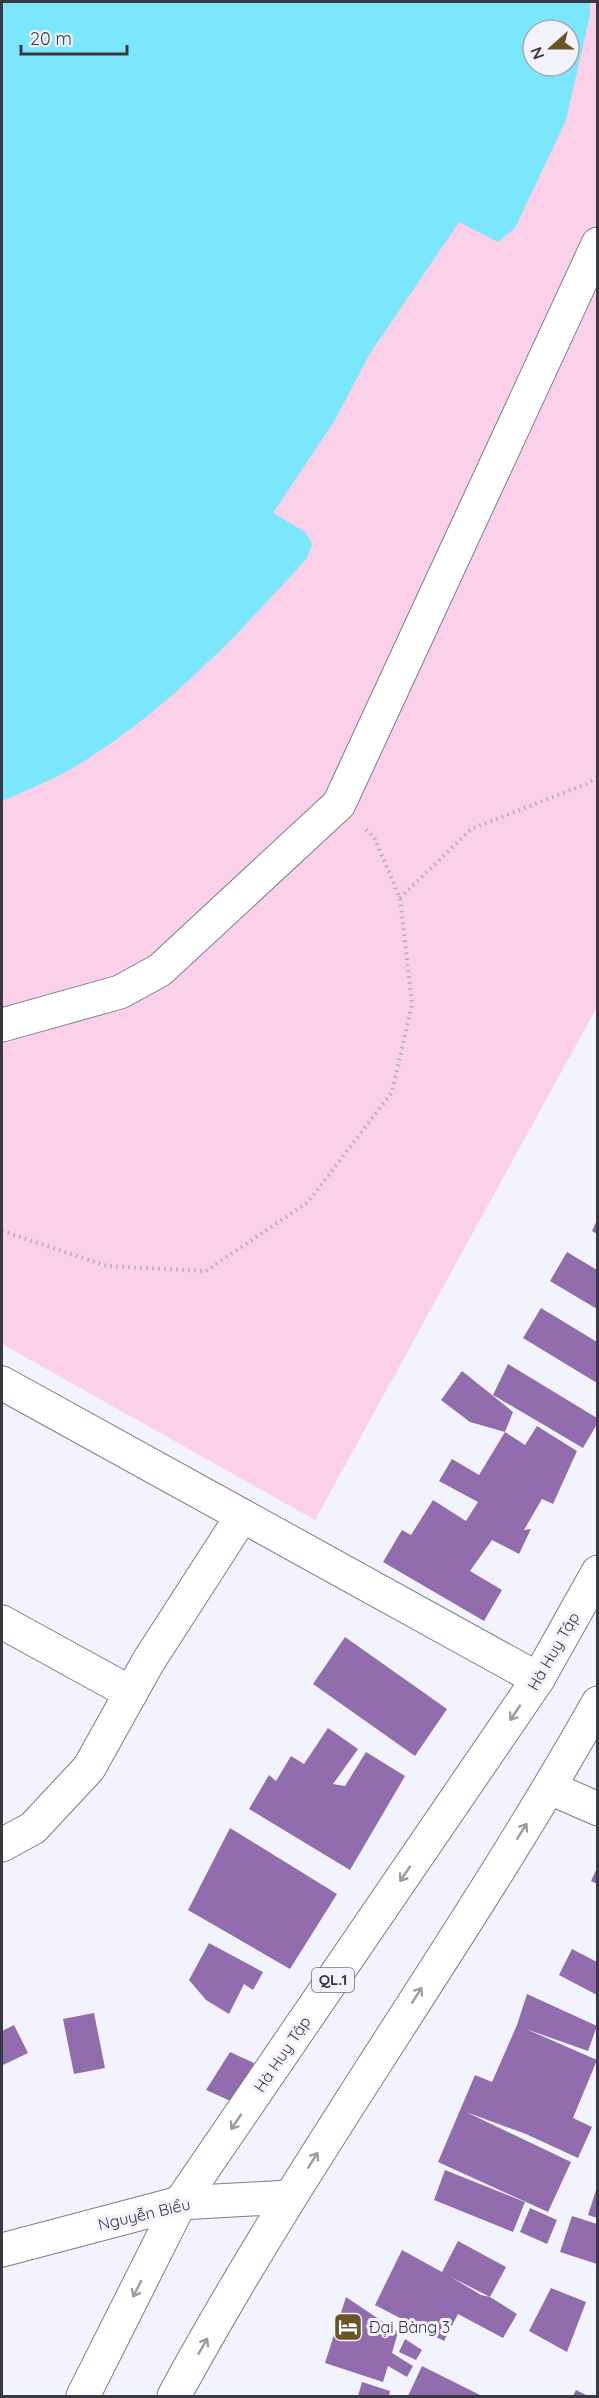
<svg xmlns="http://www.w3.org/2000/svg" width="599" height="2398" viewBox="0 0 599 2398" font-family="Quicksand,sans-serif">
<rect width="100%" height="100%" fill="#f2f3fc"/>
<path fill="#fbd0e9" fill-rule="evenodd" d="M2,2H597V1007L315,1520L2,1344ZM533,30H569V66H533Z"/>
<path fill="#7be7fc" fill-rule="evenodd" d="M2,2H590V15L566,120L515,228L498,242L459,222L369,355L335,420L273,513L305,532L312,544L307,558C242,630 174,703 92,756C64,775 32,788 2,801ZM533,30H569V66H533Z"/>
<g fill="#926dad" fill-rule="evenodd">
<path d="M597,1220V1234L592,1231Z"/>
<path d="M567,1252L597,1270V1309L550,1281Z"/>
<path d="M541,1308L597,1342V1383L523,1338Z"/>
<path d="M508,1364L597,1418V1424L583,1448L493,1395Z"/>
<path d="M462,1371L513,1412L505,1432L470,1422L441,1400Z"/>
<path d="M537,1426L577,1451L553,1504L542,1499L524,1530L531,1529L519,1554L492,1540L470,1571L502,1590L484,1621L383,1562L402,1530L411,1535L433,1500L466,1521L478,1502L439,1481L452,1459L479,1475L505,1432L525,1445Z"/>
<path d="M345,1637L447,1709L415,1756L313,1684Z"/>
<path d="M328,1728L358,1749L333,1784L345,1786L366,1752L405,1776L350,1870L249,1809L269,1775L276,1781L291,1756L304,1764Z"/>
<path d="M230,1828L337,1894L290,1969L188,1910Z"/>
<path d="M597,1868V1884L591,1881Z"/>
<path d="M209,1943L263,1972L253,1990L244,1984L229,2014L206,2000L189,1980Z"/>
<path d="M572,1949L597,1962V1995L559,1975Z"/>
<path d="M527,1994L597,2026L588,2051L526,2029L597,2060L573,2118L592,2127L578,2158L526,2134L466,2112L571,2162L548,2212L438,2162L475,2075L492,2082L517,2025Z"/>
<path d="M94,2013L105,2068L74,2074L63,2019Z"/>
<path d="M14,2025L28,2053L3,2065L2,2031Z"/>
<path d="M230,2052L254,2063L235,2103L206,2090Z"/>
<path d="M445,2170L525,2202L513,2232L434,2200Z"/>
<path d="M597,2187V2218L588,2215Z"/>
<path d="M530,2208L557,2220L547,2244L520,2232Z"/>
<path d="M572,2216L597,2224V2264L560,2252Z"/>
<path d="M458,2241L506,2267L490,2297L517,2314L503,2338L458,2314L444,2341L375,2305L402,2250L442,2272ZM451,2277L490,2297L481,2295Z"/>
<path d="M551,2288L586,2302L567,2352L529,2331Z"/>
<path d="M346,2297L398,2332L392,2353L413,2366L407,2377L388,2366L383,2382L325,2363Z"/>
<path d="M405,2339L422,2350L416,2360L399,2352Z"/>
<path d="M422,2366L482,2396H408Z"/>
<path d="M362,2382L390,2391L389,2396H358Z"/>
<path d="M576,2390L588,2396H573Z"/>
</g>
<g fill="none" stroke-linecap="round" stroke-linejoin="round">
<g stroke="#797d90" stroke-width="35">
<g id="minor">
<path d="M2,1025L120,992L160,970L339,804L598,244"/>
<path d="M2,1383L538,1679"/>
<path d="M2,1622L131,1693"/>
<path d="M550,1788L598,1809"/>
<path d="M2,1845L33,1828L89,1768L148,1662L242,1516"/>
<path d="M2,2250L180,2203L289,2197"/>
</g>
</g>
<g stroke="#797d90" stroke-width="35">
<g id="major">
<path d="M83,2396L180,2203L538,1679L598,1572"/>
<path d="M174,2396C303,2158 465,1939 598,1703"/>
</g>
</g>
<g stroke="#acaeb6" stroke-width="4" stroke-dasharray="1.5 4.5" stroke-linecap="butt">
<path d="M400,898L471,829L586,784L598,777"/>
<path d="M2,1231L107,1266L206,1271L308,1202L392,1092L412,1004L400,898L374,837L363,827"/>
</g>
<use href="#minor" stroke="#fff" stroke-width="33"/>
<use href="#major" stroke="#fff" stroke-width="33"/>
</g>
<defs><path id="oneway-shaft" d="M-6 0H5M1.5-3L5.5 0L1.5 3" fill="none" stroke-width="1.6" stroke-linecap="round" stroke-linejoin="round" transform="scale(1.5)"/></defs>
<g stroke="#9c9ca0">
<use href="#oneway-shaft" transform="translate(515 1713) rotate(124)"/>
<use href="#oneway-shaft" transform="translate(522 1831) rotate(-58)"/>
<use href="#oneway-shaft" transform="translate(405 1874) rotate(124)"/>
<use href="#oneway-shaft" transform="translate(417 1995) rotate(-58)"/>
<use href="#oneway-shaft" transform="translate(236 2122) rotate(124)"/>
<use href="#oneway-shaft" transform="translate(313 2160) rotate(-58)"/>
<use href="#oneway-shaft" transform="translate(137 2289) rotate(117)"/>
<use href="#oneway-shaft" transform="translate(203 2346) rotate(-60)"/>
</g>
<defs>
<g id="hotel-square" transform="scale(1.5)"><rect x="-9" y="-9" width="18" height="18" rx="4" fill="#6d5425" stroke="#f2f3fc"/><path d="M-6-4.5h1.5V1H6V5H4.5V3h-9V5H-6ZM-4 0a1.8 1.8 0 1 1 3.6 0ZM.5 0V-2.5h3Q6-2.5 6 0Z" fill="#fff"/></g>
</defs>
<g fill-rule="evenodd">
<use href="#hotel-square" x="348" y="2327"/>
</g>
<g text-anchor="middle" stroke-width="6" stroke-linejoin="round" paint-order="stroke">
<rect fill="#f2f3fc" stroke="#70727a" stroke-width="1.5" x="312" y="1968" width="42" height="24" rx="4.5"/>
<g font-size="15" font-weight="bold" fill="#383a42">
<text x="333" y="1985">QL.1</text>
</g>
<g font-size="16" fill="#383a42" stroke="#f2f3fc">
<text transform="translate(553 1651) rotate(-60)" y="6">Hà Huy Tập</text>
<text transform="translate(282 2054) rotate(-56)" y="6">Hà Huy Tập</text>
<text transform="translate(144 2214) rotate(-13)" y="6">Nguyễn Biểu</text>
</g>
<g font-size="16" fill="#383a42" stroke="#f2f3fc" text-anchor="start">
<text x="369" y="2333">Đại Bàng 3</text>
</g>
</g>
<rect width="599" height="2398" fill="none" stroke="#383a42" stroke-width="6"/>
<g transform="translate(551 48) rotate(249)"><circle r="28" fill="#f2f3fc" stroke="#a8a9b2" stroke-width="1.5"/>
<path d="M0-4.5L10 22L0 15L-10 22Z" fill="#6d5425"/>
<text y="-9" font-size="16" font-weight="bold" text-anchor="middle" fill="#383a42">N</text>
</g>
<path d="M21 45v9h106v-9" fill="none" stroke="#383a42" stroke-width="3"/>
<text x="30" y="45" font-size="18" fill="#383a42" stroke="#f2f3fc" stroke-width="4.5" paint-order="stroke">20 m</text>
</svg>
